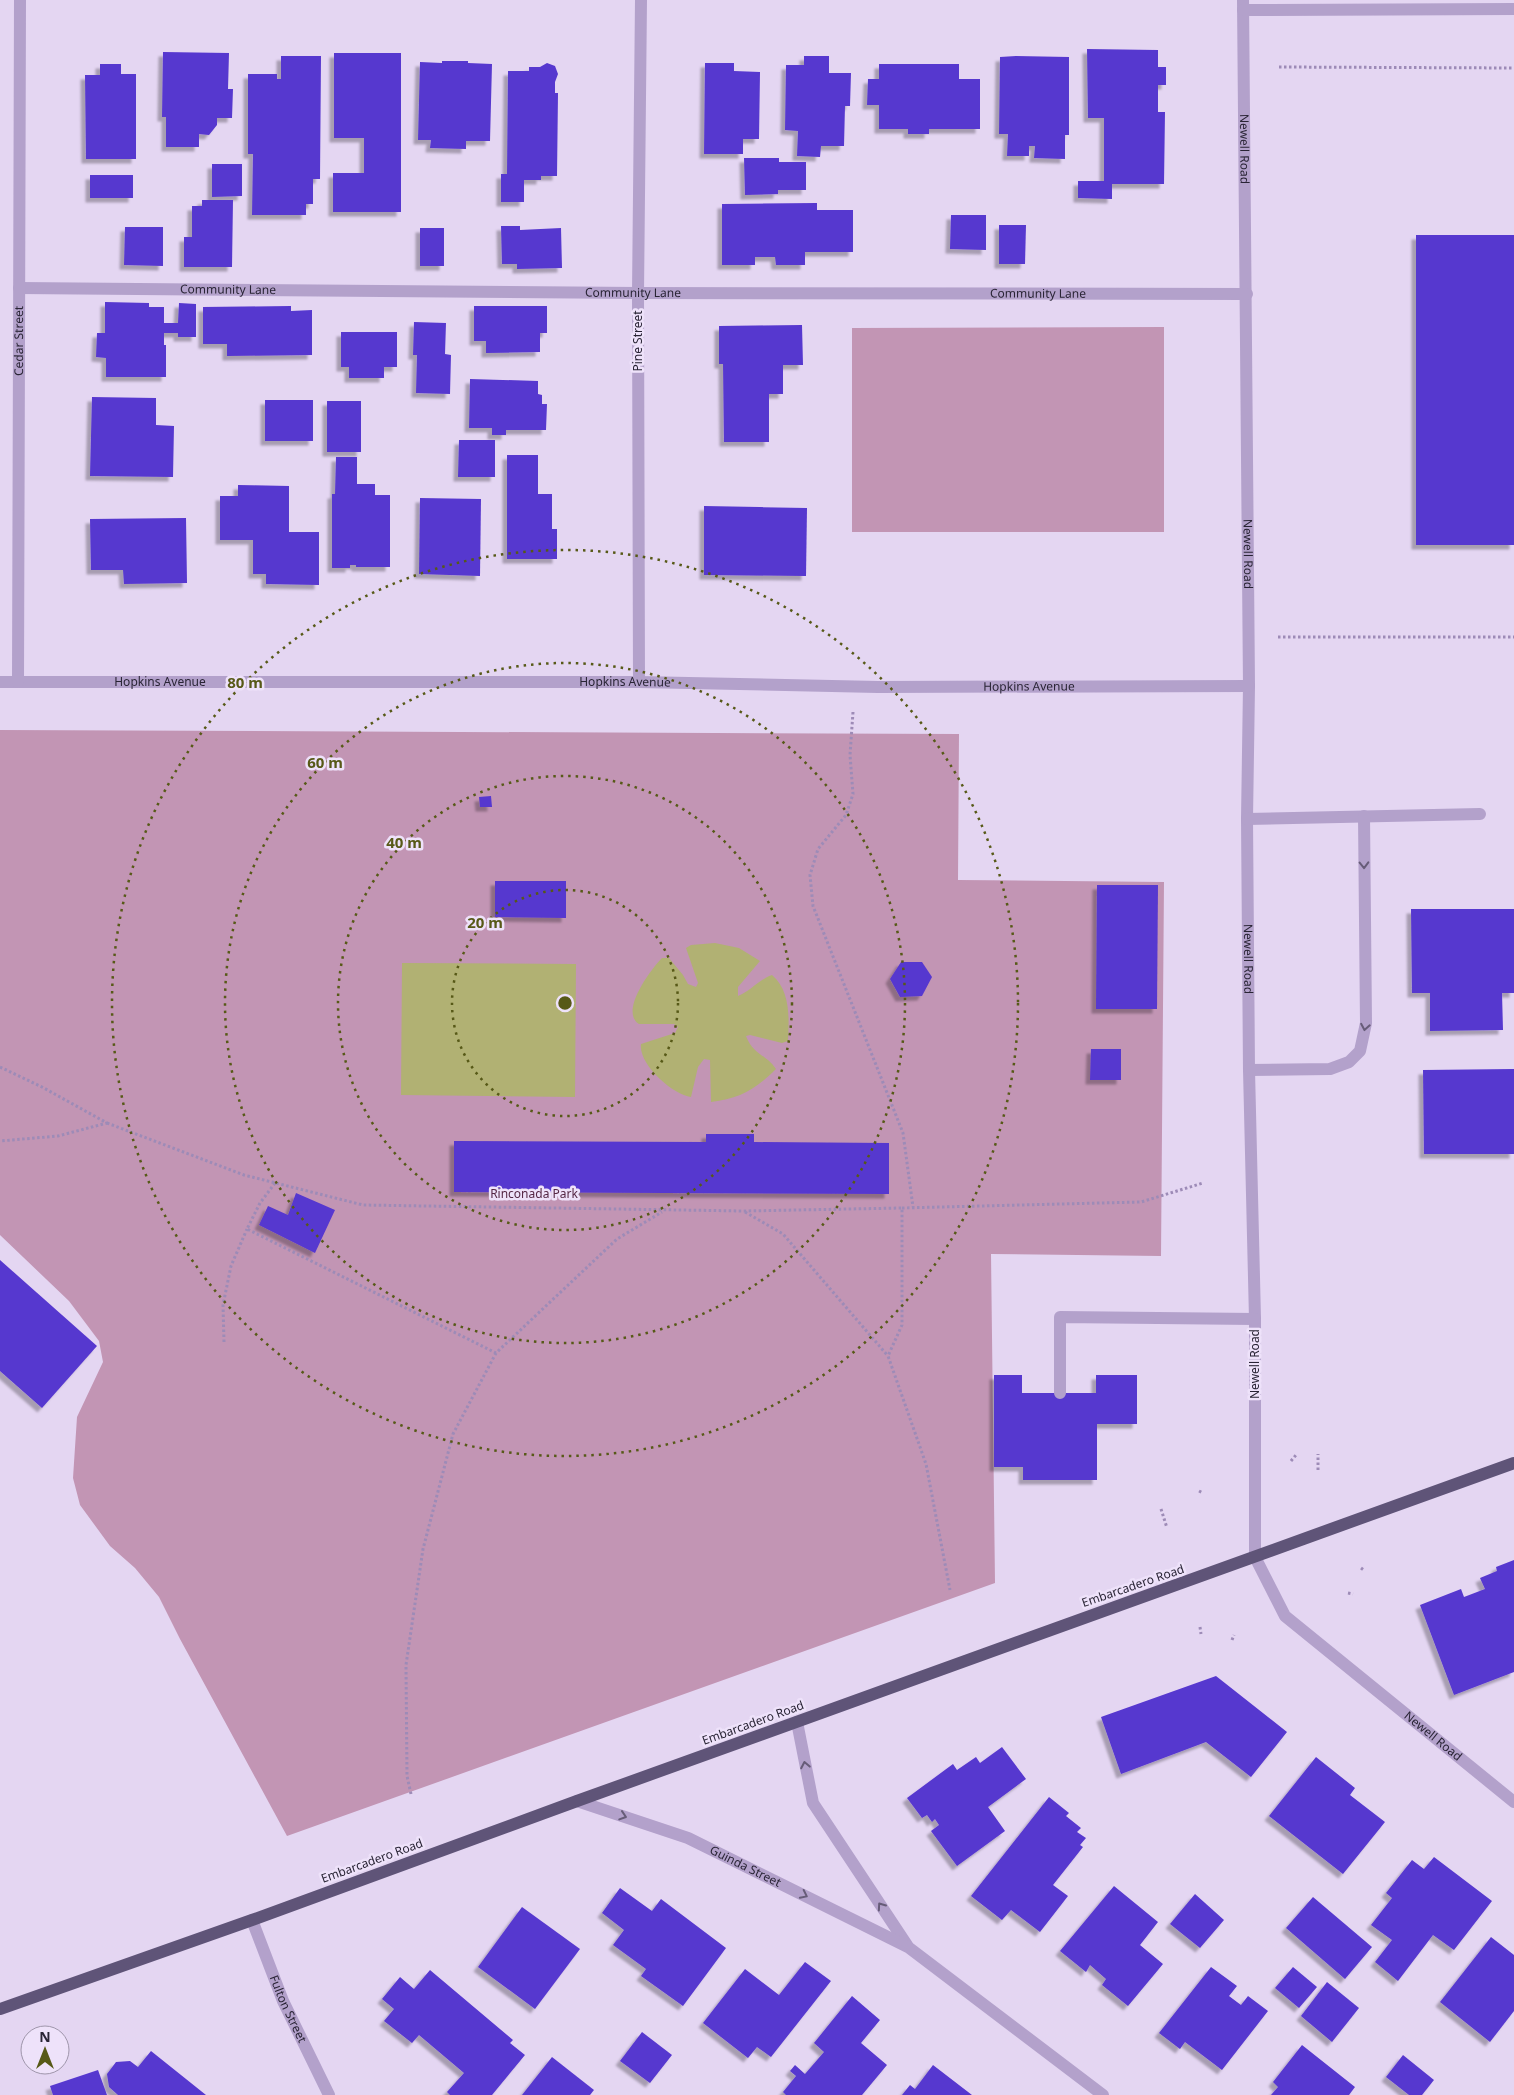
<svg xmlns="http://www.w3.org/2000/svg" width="1514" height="2095" viewBox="0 0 1514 2095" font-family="'Noto Sans',sans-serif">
<defs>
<filter id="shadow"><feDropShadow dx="-4.5" dy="4.5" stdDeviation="1" flood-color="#0004"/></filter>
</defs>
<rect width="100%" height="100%" fill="#e4d6f2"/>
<g fill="#c295b4">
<path d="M1164,327V532H852V328Z"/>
<path d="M0,730L959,734L958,880L1164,882L1161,1256L991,1254L995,1583L287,1836L180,1639L159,1597L135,1568L110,1546L80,1505L73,1478L77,1417L103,1362L99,1341L69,1301L0,1235Z"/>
</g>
<g fill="#b1b173">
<path d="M715,943L739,948L760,961L738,987V996C751,991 758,980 772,975C791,991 789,1019 788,1041L782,1043L750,1035L746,1036C753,1055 766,1054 776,1069C756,1089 739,1099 711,1102L710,1060L704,1059L698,1067L691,1097C673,1095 638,1064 641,1044L675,1033L678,1027L674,1024H639C619,1012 651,969 662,958H669L683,975L688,984L696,987L698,983L686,948L691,945Z"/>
<path d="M402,963L576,964L575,1097L401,1095Z"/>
</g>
<g fill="#5737cf" filter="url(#shadow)">
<path d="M1087,49L1158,50V67H1166V85H1158V112H1165L1164,184H1112V199L1078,198V181H1104V118H1088Z"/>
<path d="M163,52L229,53L228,89H233L232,118H217V125L209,135L199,134V147H166V117H162Z"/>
<path d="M334,53H401V212H333V173H364V138H334Z"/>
<path d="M281,56H321L320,179H313V204H306V215H252L253,154H248V74H277V79H281Z"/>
<path d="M804,56H829V73H851L850,106H845L844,146H821L820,157L797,156L798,131L785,130L786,65H804Z"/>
<path d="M1016,56L1069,57V135H1065V159L1034,158L1035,146H1029V156H1007L1008,134H999L1000,57Z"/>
<path d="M442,61H468V63L492,64L490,141H466V149L430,148L431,140H418L420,62L442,63Z"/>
<path d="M547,63L555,66L558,74L555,82V93H558L557,176H541V180H524V202H501V174H507L508,71H529V67H540Z"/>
<path d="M705,63H734V71L760,72L759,139H743V154H704Z"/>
<path d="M100,64H121V74H136V159H86L85,75H100Z"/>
<path d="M879,64H959V79H980V129H929V134H908V129H879V105H867L868,79H879Z"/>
<path d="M744,158H779V162H806V190H778V194L745,195Z"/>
<path d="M212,164H242V196L212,197Z"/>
<rect x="90" y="175" width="43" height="23"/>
<path d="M202,200H233L232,267H184V237H192V206H202Z"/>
<path d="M817,203V210H853V252H805V265H776L775,257H755V265H722V204Z"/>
<path d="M951,215H986V250L950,249Z"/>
<path d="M999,225H1026L1025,264H999Z"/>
<path d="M501,226H520V230L561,228L562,268L517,269V264H502Z"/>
<path d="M125,227H163V266L124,265Z"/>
<rect x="420" y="228" width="24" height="38"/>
<rect x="1416" y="235" width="98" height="310"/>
<path d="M105,302L149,303V307H164V323H178L179,303L196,304V337H178V333H164V345H166V377H106V358L96,357L97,333H105Z"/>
<path d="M291,306V311L312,310V355L227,356V344H203V307Z"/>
<path d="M474,306H547V333H540V352L486,353V341H474Z"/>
<path d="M414,322L446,323L445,354L451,355L450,394L416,393L417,355H413Z"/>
<path d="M802,325L803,365H783V394H769V442H724L723,364H719V326Z"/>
<path d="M341,332H397V367H384V378H349V367H341Z"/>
<path d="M470,379L538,381V394L542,395V404H547L546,430H506V435H492V428H469Z"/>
<path d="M92,397L156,398V425L174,426L173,477L90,476Z"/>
<rect x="265" y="400" width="48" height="41"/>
<rect x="327" y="401" width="34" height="51"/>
<path d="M459,440H495V477H458Z"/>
<path d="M507,455H538V494H552V529H557V559H507Z"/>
<path d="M336,457H357V484H375V495H390V567H356V565H350V568H332V494H335Z"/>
<path d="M238,485L289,486V532H319V585L266,584V574H253V540H220V496H238Z"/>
<path d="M420,498L481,499L480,576L419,574Z"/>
<path d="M704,506L807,508L806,576L704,575Z"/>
<path d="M186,518L187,583L124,584L123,570H91L90,519Z"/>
<path d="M491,796L492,807H480L479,797Z"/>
<path d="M495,881H566V918L495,917Z"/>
<path d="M1097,885H1158L1157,1009H1096Z"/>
<path d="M1411,909H1514V993H1502L1503,1030L1430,1031V993H1412Z"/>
<path d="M901,962H922L932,977L922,996L900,997L890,979Z"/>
<path d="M1091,1049H1121V1080H1090Z"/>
<path d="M1514,1069V1154H1424L1423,1070Z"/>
<path d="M706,1134H754V1142L889,1143V1194L454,1192V1141L706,1142Z"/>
<path d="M296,1193L335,1210L315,1253L259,1225L268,1206L288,1215Z"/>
<path d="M0,1260L97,1346L42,1408L0,1371Z"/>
<path d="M994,1375H1022V1393H1096V1375H1137V1424H1097V1480H1023V1467H994Z"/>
<path d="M1514,1560V1672L1454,1695L1420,1605L1461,1589L1464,1597L1485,1589L1480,1578L1497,1571L1496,1567Z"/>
<path d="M1216,1676L1287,1732L1251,1777L1206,1742L1121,1774L1101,1717Z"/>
<path d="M1002,1747L1026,1779L988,1807L1005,1831L957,1866L931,1831L939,1825L935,1819L932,1822L927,1815L922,1818L907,1798L953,1764L957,1770L976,1757L980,1763Z"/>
<path d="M1316,1757L1355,1788L1350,1795L1385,1822L1343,1874L1269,1816Z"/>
<path d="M1049,1797L1069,1813L1066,1816L1081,1828L1077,1832L1086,1838L1080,1845L1083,1847L1053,1885L1068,1896L1040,1932L1011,1910L1002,1920L971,1896Z"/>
<path d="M1434,1857L1492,1901L1454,1950L1433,1935L1398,1981L1375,1962L1392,1940L1371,1925L1392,1898L1386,1893L1412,1860L1424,1869Z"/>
<path d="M1114,1886L1158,1922L1140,1945L1163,1964L1128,2006L1102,1985L1106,1979L1090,1965L1086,1972L1060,1951Z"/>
<path d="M620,1888L652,1911L661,1899L726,1948L683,2006L641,1976L646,1969L613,1945L624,1930L602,1913Z"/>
<path d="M1195,1894L1224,1920L1200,1948L1170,1924Z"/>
<path d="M1313,1897L1372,1947L1345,1979L1286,1928Z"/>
<path d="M522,1907L580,1949L535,2009L478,1967Z"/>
<path d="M1491,1937L1514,1955V2011L1490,2042L1440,2002Z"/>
<path d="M805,1962L831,1981L771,2057L757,2047L748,2058L703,2023L745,1969L779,1995Z"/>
<path d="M1211,1967L1237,1986L1229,1996L1241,2005L1248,1996L1268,2011L1222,2070L1185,2042L1180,2049L1159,2033Z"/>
<path d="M1293,1967L1317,1987L1299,2008L1275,1988Z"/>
<path d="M430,1970L513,2040L510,2043L525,2055L492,2095H450L447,2092L464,2073L419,2035L412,2043L384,2021L394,2009L382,1999L400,1977L414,1989Z"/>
<path d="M1327,1982L1359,2008L1332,2042L1301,2016Z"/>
<path d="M852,1996L880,2020L861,2043L887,2065L862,2095H786L783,2092L796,2076L790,2071L795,2065L805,2074L824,2052L814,2043Z"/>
<path d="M642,2032L672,2055L650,2083L620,2061Z"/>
<path d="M1302,2045L1355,2087L1349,2095H1271L1278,2087L1273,2082Z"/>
<path d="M151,2051L206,2095H118L109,2087L107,2074L116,2062L130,2061L138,2067Z"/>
<path d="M1403,2055L1434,2080L1422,2095H1409L1386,2077Z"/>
<path d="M552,2057L594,2090L590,2095H522Z"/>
<path d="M933,2065L972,2095H902L910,2085L915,2089Z"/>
<path d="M98,2070L107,2095H53L50,2086Z"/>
</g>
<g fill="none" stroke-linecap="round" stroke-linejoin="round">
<g stroke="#9d8bb7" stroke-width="3" stroke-dasharray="2.5 2.5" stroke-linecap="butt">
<path d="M1279,67L1514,68"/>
<path d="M1278,637H1514"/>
<path d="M853,712L850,755L853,794L846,815L818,849L810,875L813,906L903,1133L913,1207"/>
<path d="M0,1067L42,1087L107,1123L58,1136L0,1141"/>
<path d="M107,1123L244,1175L363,1205L744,1211L902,1208V1325L888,1356L926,1464L950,1590"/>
<path d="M275,1183L260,1203L247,1229L496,1353"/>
<path d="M902,1208L1141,1202L1203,1183"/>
<path d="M745,1212L783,1234L888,1356"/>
<path d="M224,1342L223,1305L231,1266L247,1229"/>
<path d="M1291,1461L1296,1455"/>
<path d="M1318,1470V1454"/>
<path d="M1199,1491L1203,1493"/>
<path d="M1161,1509L1167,1528"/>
<path d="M1361,1568L1365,1571"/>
<path d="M1348,1593L1353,1594"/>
<path d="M1200,1627L1201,1634"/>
<path d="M1232,1640L1234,1635"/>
<path d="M411,1794L407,1776L406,1665L423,1549L453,1434L496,1353L617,1239L662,1212"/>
</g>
<g stroke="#b3a1cb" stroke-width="12">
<path id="s1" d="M1243,0L1249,686L1247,819L1249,1070L1255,1319V1557L1285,1616L1514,1802"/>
<path d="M1243,10L1514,9"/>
<path id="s2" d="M19,288L638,293L1247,294"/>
<path id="s3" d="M0,682H639L878,687L1249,686"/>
<path id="s4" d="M18,682L20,0"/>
<path d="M639,682L638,293L641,0"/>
<path d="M1247,819L1480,814"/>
<path d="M1249,1070L1330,1069L1349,1062L1360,1051L1366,1023L1364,816"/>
<path d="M1060,1393V1317L1255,1319"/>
<path d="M797,1722L813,1803L907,1945"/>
<path id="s5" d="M577,1801L688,1838L908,1947L1103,2095"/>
<path id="s6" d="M252,1920L283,2001L329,2095"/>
</g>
<path stroke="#5f5478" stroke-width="12" d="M0,2009L252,1920L577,1801L1514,1463"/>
</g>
<defs><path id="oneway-chevron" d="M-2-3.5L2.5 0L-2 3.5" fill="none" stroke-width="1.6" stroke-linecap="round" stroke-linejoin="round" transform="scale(1.25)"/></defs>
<g stroke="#675c78">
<use href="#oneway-chevron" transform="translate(1364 865) rotate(89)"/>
<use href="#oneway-chevron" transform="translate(1365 1027) rotate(100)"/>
<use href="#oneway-chevron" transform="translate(805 1765) rotate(-101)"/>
<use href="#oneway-chevron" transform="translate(623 1816) rotate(18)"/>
<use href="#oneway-chevron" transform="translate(804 1895) rotate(26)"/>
<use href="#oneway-chevron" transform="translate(881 1906) rotate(-125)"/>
</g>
<g fill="none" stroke="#575917" stroke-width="2.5" stroke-dasharray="2.5 5">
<circle cx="565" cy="1003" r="113"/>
<circle cx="565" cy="1003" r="227"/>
<circle cx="565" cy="1003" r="340"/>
<circle cx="565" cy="1003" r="453"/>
</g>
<g text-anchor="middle" stroke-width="5" stroke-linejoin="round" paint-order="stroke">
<g font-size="12" fill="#292435" stroke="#eee2fa">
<text dy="4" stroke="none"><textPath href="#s1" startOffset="149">Newell Road</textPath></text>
<text dy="4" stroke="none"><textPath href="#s2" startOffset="209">Community Lane</textPath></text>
<text dy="4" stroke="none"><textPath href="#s2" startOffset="614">Community Lane</textPath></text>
<text dy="4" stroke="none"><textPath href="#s2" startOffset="1019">Community Lane</textPath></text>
<text dy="4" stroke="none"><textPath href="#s4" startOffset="341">Cedar Street</textPath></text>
<text transform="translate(638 341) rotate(-90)" y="4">Pine Street</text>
<text dy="4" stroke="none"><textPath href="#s1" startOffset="554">Newell Road</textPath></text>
<text dy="4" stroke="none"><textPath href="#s3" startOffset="160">Hopkins Avenue</textPath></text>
<text dy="4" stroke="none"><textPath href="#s3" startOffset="625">Hopkins Avenue</textPath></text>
<text dy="4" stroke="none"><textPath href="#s3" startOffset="1029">Hopkins Avenue</textPath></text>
<text dy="4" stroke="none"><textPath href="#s1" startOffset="959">Newell Road</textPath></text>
<text transform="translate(1255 1364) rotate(-90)" y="4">Newell Road</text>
<text transform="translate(1133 1586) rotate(-19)" y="4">Embarcadero Road</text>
<text transform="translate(753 1723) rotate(-20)" y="4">Embarcadero Road</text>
<text dy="4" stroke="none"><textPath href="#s1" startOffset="1814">Newell Road</textPath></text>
<text transform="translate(372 1861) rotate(-20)" y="4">Embarcadero Road</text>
<text dy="4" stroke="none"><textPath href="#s5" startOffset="181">Guinda Street</textPath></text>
<text dy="4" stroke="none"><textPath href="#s6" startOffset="96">Fulton Street</textPath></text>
</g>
<g font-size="12" fill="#552745" stroke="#eee2fa">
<text x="534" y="1198">Rinconada Park</text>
</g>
</g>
<circle cx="565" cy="1003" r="8" fill="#575917" stroke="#eee2fa" stroke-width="2.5"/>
<g font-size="15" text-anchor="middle" font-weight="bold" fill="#575917" stroke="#eee2fa" stroke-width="5" stroke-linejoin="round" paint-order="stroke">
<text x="245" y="688">80 m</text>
<text x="325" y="768">60 m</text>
<text x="404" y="848">40 m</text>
<text x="485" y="928">20 m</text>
</g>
<g transform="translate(45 2050)"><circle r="24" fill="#eee2fa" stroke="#9f96ab"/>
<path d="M0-4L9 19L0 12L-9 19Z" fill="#575917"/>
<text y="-8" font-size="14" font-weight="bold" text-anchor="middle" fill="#292435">N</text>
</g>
</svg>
